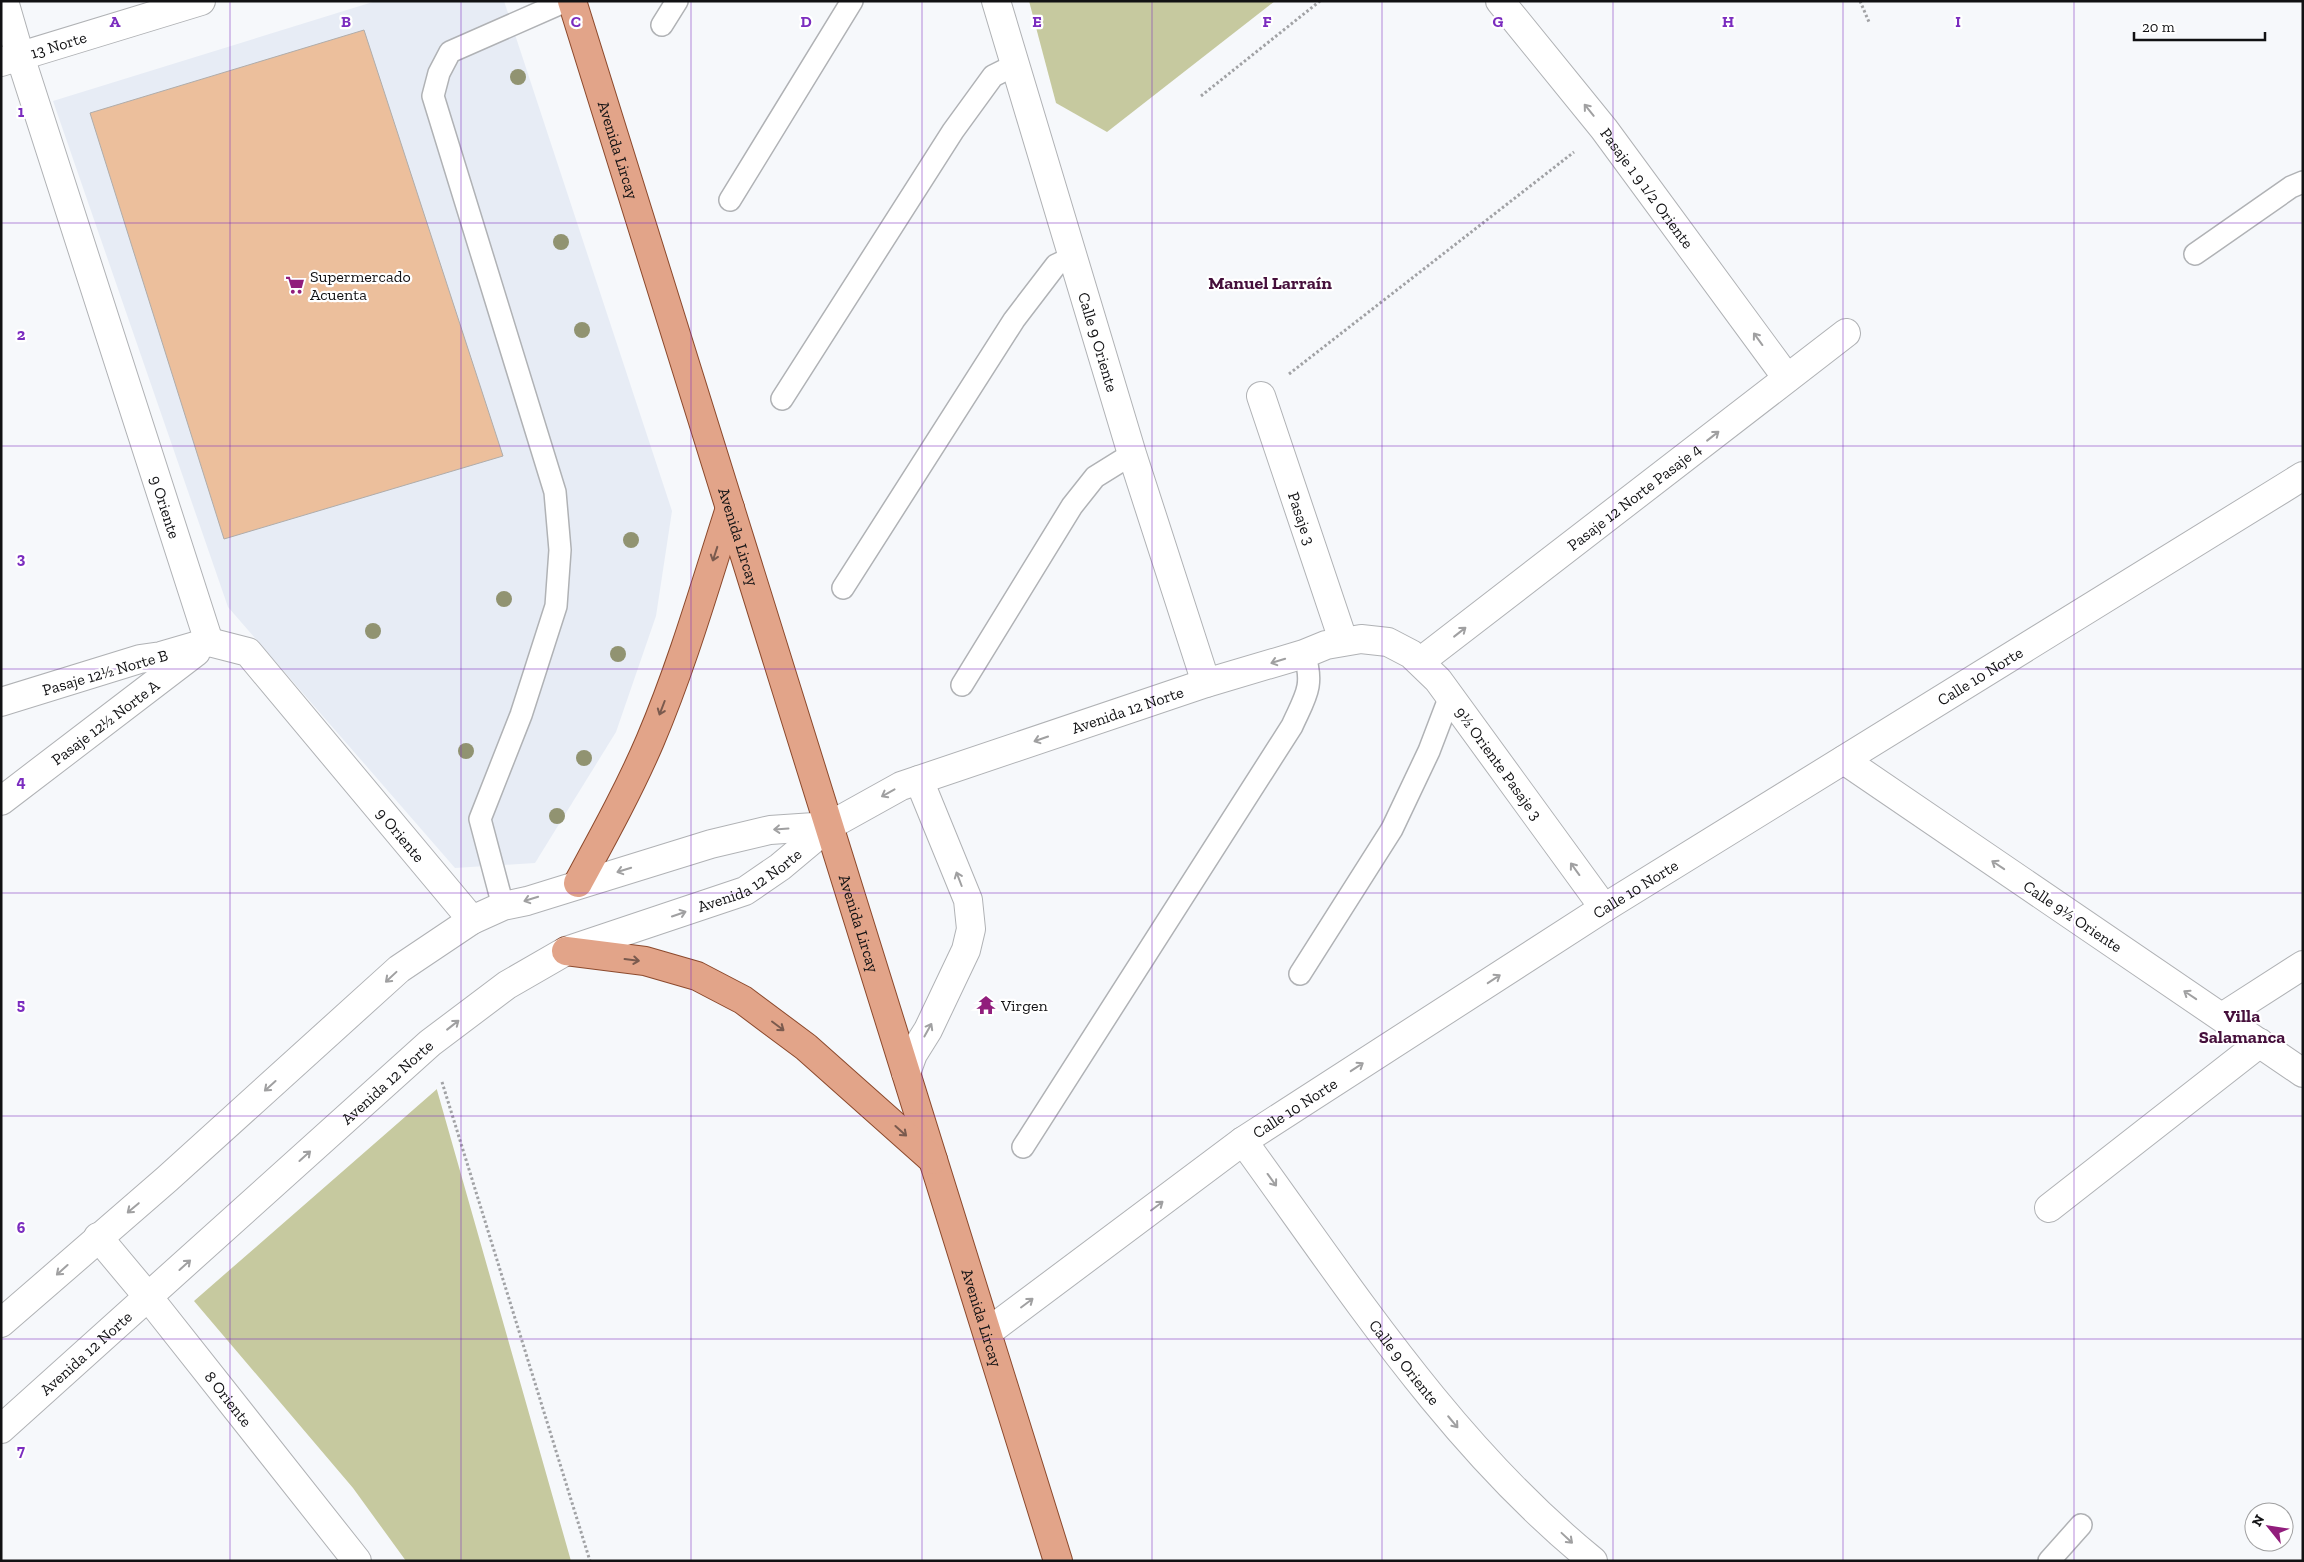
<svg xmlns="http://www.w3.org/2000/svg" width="2304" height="1562" viewBox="0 0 2304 1562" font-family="'Zilla Slab',serif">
<rect width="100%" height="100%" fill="#f6f8fb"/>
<path fill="#e7ecf5" d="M376,1H504L672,511L656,616L616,732L535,863L455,868L228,607L53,101Z"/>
<g fill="#c6c99f">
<path d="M1029,1H1275L1107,132L1056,103Z"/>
<path d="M437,1089V1090L571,1561H406L353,1488L194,1301Z"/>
</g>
<path fill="#ecbf9c" stroke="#afacaa" d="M364,30L503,456L224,539L90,113Z"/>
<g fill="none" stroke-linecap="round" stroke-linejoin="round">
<g stroke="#b0b2b5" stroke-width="24">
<g id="lane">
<path d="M662,25L677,1"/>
<path d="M730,200L852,1"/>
<path d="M2195,254L2291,187L2303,182"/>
<path d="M782,399L953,131L993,76L1017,64"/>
<path d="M843,588L1014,320L1056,265L1073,257"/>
<path d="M962,685L1072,506L1095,477L1132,454"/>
<path d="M503,906L480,819L521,715L556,606L560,550L555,492L433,96L439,73L450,52L566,1"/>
<path d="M1300,974L1392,829L1429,751L1450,696"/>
<path d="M1023,1147L1292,726C1305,697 1315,686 1304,654"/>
<path d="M2049,1561L2081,1525"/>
</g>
</g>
<g stroke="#b0b2b5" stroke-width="30">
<g id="street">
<path id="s1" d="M4,1L20,56L209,642"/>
<path id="s2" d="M996,1L1132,454L1206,683"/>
<path id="s3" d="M1500,1L1604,129L1787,378"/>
<path id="s4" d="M1,62L201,1"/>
<path id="s5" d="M1261,396L1343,640"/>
<path id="s6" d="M1421,661L1846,333"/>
<path id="s7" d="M1,702L140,659L161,656L209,642L248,652L472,920"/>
<path d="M1844,760L2303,1073"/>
<path d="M1,801L196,652"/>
<path d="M2222,1017L2303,965"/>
<path d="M906,1073L913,1054L928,1030L966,950L971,929L968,900L919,780"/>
<path id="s8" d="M1243,1141C1350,1288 1450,1445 1593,1561"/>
<path d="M2049,1208L2260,1043"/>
<path id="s9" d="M98,1237L149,1298L357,1561"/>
</g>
</g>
<g stroke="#b0b2b5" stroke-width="30">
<g id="secondary">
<path d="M1,1323L167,1179L399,969L472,920L503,906L527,901L711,844L770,830L829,826"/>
<path id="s10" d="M988,1332L1243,1141L1604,908L2303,476"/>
<path id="s11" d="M1,1429L430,1043L507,985L566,951L745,891L780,867L829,826L901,786L1206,683L1304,654L1326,645L1361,639L1388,642L1411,654L1438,680L1604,908"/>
</g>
</g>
<g stroke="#8c492c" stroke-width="30">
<g id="primary">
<path id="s12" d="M572,1L1058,1561"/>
<path d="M578,883C603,837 629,790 650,741C682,666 705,586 730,508"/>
<path d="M566,951L645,961L697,976L743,1000L806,1047L933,1160"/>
</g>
</g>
<g stroke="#a1a2a5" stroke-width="3" stroke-dasharray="2.5 2.5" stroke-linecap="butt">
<path d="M1860,1L1869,22"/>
<path d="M1201,96L1320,1"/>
<path d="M1289,374L1574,152"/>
<path d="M442,1082L590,1561"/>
</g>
<use href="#lane" stroke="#fff" stroke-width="21"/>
<use href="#street" stroke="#fff" stroke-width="28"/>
<use href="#secondary" stroke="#fff" stroke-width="28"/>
<use href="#primary" stroke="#e2a489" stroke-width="28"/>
</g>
<g fill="#919371">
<circle cx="518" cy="77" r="8"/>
<circle cx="561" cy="242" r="8"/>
<circle cx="582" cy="330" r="8"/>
<circle cx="631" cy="540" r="8"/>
<circle cx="504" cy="599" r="8"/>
<circle cx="373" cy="631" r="8"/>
<circle cx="618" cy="654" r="8"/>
<circle cx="466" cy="751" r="8"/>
<circle cx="584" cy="758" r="8"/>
<circle cx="557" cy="816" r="8"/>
</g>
<defs><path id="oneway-shaft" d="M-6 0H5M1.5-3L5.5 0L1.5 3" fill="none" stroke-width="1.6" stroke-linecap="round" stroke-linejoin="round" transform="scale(1.25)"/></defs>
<g stroke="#a0a0a1">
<use href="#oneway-shaft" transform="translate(1589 110) rotate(-129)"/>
<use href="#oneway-shaft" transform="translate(1758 339) rotate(-126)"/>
<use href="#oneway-shaft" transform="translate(1713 436) rotate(-38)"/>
<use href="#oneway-shaft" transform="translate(1460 632) rotate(-38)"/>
<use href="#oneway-shaft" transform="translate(1278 661) rotate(163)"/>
<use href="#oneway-shaft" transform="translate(1041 739) rotate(161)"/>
<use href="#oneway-shaft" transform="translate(888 793) rotate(151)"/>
<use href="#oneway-shaft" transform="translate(781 829) rotate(176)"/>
<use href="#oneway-shaft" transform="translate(1998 865) rotate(-146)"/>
<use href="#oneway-shaft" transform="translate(1575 869) rotate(-126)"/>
<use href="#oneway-shaft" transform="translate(624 870) rotate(163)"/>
<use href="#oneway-shaft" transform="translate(959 879) rotate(-111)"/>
<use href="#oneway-shaft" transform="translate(531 899) rotate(163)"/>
<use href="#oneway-shaft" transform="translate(679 914) rotate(-19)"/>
<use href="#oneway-shaft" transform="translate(391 977) rotate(137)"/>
<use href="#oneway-shaft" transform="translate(1494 979) rotate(-33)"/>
<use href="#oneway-shaft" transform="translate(2190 995) rotate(-146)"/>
<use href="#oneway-shaft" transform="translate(453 1025) rotate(-38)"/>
<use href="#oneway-shaft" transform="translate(928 1030) rotate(-61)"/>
<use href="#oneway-shaft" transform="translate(1357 1067) rotate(-33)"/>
<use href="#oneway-shaft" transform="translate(270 1086) rotate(138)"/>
<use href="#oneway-shaft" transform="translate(305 1156) rotate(-42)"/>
<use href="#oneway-shaft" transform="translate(1272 1180) rotate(54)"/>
<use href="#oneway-shaft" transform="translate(1157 1206) rotate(-37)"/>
<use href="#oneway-shaft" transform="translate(133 1208) rotate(140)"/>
<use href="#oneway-shaft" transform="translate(185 1265) rotate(-42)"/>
<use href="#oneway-shaft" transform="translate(62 1270) rotate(138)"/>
<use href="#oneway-shaft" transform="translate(1027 1303) rotate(-37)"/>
<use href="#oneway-shaft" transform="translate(1453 1422) rotate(50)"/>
<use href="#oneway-shaft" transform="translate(1567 1538) rotate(43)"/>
</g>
<g stroke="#7a5a4e">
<use href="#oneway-shaft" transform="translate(715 554) rotate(108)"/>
<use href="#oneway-shaft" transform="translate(662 708) rotate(111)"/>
<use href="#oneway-shaft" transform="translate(632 960) rotate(7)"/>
<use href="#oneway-shaft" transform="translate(778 1026) rotate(37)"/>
<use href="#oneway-shaft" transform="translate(901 1131) rotate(42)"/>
</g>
<path fill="none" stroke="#7b2cbf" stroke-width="1" stroke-opacity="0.55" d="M230,1V1561M461,1V1561M691,1V1561M922,1V1561M1152,1V1561M1382,1V1561M1613,1V1561M1843,1V1561M2074,1V1561M1,223H2303M1,446H2303M1,669H2303M1,893H2303M1,1116H2303M1,1339H2303"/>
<defs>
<g id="supermarket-bare" transform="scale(1.5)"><path d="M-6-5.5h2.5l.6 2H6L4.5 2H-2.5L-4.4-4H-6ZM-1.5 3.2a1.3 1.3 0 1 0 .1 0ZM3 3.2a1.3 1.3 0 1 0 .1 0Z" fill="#911d7c" stroke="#fff" stroke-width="2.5" paint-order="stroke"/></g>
<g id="temple-bare" transform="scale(1.5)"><path d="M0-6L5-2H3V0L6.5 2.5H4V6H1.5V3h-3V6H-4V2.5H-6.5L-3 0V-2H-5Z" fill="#911d7c" stroke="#fff" stroke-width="2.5" paint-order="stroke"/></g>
</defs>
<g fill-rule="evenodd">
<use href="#supermarket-bare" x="295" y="285"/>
<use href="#temple-bare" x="986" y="1005"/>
</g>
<g text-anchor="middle" stroke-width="4.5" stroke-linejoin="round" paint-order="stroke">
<g font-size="16" fill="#111113" stroke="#fff">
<text dy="6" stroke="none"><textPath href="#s4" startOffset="60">13 Norte</textPath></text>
<text dy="6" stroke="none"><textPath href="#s12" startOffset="156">Avenida Lircay</textPath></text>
<text dy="6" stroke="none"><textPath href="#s3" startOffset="238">Pasaje 1 9 1/2 Oriente</textPath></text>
<text dy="6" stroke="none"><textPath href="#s2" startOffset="356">Calle 9 Oriente</textPath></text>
<text dy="6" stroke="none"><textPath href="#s6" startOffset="269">Pasaje 12 Norte Pasaje 4</textPath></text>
<text dy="6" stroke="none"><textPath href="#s1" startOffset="531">9 Oriente</textPath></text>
<text dy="6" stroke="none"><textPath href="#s5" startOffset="129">Pasaje 3</textPath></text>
<text dy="6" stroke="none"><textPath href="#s12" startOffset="561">Avenida Lircay</textPath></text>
<text transform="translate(105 672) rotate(-16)" y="6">Pasaje 12½ Norte B</text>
<text dy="6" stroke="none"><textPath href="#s10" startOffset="1190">Calle 10 Norte</textPath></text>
<text dy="6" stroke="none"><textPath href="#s11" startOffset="1358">Avenida 12 Norte</textPath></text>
<text transform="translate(105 722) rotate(-37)" y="6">Pasaje 12½ Norte A</text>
<text transform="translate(1499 763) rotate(54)" y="6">9½ Oriente Pasaje 3</text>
<text dy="6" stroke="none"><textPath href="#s7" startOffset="495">9 Oriente</textPath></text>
<text dy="6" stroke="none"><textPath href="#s11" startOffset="939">Avenida 12 Norte</textPath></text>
<text dy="6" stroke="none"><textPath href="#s10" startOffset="785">Calle 10 Norte</textPath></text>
<text transform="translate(2073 916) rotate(34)" y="6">Calle 9½ Oriente</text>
<text dy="6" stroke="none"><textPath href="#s12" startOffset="966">Avenida Lircay</textPath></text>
<text dy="6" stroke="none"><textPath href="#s11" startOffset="519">Avenida 12 Norte</textPath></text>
<text dy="6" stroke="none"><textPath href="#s10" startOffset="380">Calle 10 Norte</textPath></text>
<text dy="6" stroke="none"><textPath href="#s12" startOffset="1379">Avenida Lircay</textPath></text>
<text dy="6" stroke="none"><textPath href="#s11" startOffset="114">Avenida 12 Norte</textPath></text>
<text dy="6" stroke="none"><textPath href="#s8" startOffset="274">Calle 9 Oriente</textPath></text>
<text dy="6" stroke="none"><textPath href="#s9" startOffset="208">8 Oriente</textPath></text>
</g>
<g font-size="16" fill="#111113" stroke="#fff" text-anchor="start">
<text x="310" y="282">Supermercado<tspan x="310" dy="18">Acuenta</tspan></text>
<text x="1001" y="1011">Virgen</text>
</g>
<g font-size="18" font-weight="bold" fill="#450f3b" stroke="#fff">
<text x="1270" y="289">Manuel Larraín</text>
<text x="2242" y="1022">Villa<tspan x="2242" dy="21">Salamanca</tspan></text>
</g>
</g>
<g font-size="16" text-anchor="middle" font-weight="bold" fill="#7b2cbf" stroke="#fff" stroke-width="4.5" stroke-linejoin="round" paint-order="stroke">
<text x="115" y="27">A</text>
<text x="346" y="27">B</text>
<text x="576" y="27">C</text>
<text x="806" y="27">D</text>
<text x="1037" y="27">E</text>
<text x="1267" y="27">F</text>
<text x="1498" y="27">G</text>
<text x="1728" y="27">H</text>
<text x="1958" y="27">I</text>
<text x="21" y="117">1</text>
<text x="21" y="340">2</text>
<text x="21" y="564">3</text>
<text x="21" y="787">4</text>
<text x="21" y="1010">5</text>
<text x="21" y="1233">6</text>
<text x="21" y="1456">7</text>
</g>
<rect width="2304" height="1562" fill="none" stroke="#111113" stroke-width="5"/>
<g transform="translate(2269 1527) rotate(300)"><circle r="24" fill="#ffffff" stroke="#a0a0a1"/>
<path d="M0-4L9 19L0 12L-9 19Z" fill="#911d7c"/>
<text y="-8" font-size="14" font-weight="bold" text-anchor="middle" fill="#111113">N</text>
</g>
<path d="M2134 32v8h131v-8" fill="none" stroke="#111113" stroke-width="2.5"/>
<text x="2142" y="32" font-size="15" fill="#111113" stroke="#ffffff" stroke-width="4" paint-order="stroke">20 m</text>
</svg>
